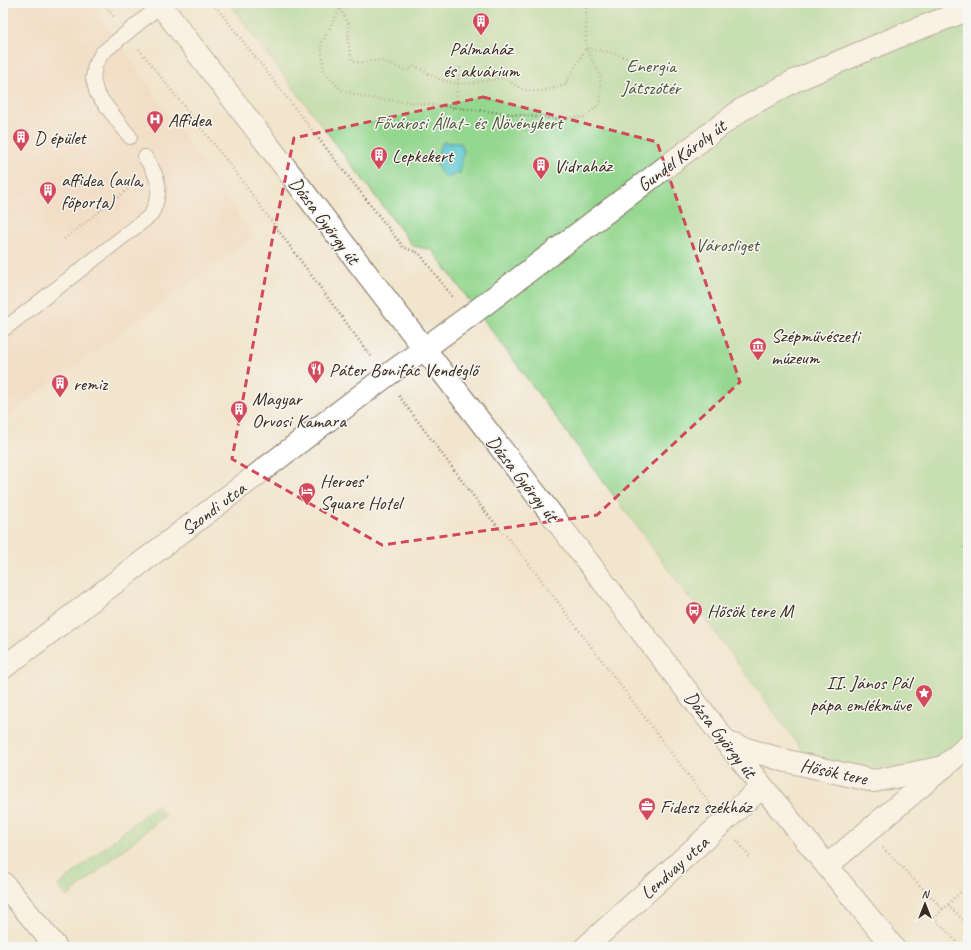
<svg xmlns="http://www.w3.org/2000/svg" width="971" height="950" viewBox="0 0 971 950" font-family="Caveat,sans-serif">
<defs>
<pattern id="grass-dots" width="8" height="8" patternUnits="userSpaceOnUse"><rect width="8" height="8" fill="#94d78f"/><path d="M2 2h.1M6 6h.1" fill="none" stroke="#80b97b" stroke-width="1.8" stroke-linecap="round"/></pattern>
</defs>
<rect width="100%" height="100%" fill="#f6f6f2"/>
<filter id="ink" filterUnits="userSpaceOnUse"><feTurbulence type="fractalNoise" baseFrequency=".025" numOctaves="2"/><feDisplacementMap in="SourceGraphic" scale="8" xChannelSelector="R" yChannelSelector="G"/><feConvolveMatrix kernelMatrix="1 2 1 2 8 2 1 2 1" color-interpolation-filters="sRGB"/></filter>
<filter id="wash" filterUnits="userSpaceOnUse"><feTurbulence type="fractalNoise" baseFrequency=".012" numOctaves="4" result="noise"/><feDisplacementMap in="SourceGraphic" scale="16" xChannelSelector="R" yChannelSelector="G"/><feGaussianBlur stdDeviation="0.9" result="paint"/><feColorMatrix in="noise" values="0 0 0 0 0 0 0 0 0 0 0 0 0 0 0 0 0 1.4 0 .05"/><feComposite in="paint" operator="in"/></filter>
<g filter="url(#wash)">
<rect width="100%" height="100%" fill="#f2e5cd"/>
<path fill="#f1d5bd" d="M3,3H91L254,237L3,418Z"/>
<path fill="url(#grass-dots)" stroke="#688056" d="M156,805L165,815L67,897L58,886Z"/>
<path fill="#94d78f" stroke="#688056" d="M229,3H968V746L944,767H880L861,770L808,758L432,250L413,246Z"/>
<path fill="#57c4ce" stroke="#497776" d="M443,142L461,143L464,150L460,173L447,178C434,169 435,155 443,142Z"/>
</g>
<g filter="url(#ink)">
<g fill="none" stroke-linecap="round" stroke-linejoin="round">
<g stroke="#7b6b5b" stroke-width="16">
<g id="lane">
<path d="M130,137L97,94L93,79L95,65L102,53L161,5"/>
<path d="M3,330L151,215C163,190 160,179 145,157"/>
</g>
</g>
<g stroke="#7b6b5b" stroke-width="24">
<g id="street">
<path d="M3,668L385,377L468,317L741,110L794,81L909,32L968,10"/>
<path d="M3,883L56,947"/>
<path d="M586,947L762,787"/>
</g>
</g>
<g stroke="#7b6b5b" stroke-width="24">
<g id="secondary">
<path d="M159,3L727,743L893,947"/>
<path d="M727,743L783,760L874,781L944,767"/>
<path d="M827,866L968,746"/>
</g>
</g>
<g stroke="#7b6b5b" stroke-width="2.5" stroke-dasharray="1 3" stroke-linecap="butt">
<path d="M103,3L115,18"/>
<path d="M213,3L397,239L403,247L419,253L454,299"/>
<path d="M343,3L321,44L324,72L342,90L363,97L555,119L584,117L601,103L600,75L586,48V3"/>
<path d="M340,9L349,24L348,42L352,60L359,63L380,60L406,71L416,66C450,89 466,86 504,77C526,96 538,93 565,85L586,48C606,51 624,55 642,65"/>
<path d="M139,49L234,170L372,358"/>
<path d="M455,108L460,65"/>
<path d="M64,239L137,182"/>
<path d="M399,396L486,513L520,552L710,804"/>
<path d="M963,547L968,554"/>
<path d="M737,840L751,859"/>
<path d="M883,848L943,909"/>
<path d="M948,905L968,925"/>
<path d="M962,947L934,918L968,885"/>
</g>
<use href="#lane" stroke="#fff" stroke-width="14"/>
<use href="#street" stroke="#fff" stroke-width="22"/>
<use href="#secondary" stroke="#fff" stroke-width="22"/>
</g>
</g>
<path d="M0 0H971V950H0ZM483,97L657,142L740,382L597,515L382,545L232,459L272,241L294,138Z" fill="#f2e5cd" fill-opacity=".55" fill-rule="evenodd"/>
<path fill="none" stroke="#d1495b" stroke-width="3" stroke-dasharray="8 5" stroke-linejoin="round" d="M483,97L657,142L740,382L597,515L382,545L232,459L272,241L294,138Z"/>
<defs>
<g id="building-pin" transform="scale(0.9)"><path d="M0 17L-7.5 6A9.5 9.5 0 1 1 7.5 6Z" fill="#d1495b" stroke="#f6f6f2"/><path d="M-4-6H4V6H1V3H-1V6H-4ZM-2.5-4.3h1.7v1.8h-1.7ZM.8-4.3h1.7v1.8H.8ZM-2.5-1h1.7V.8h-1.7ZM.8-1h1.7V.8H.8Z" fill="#fff"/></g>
<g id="hospital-pin" transform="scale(0.9)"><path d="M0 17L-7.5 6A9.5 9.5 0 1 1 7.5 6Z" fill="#d1495b" stroke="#f6f6f2"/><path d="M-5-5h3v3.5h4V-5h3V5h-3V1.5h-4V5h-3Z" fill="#fff"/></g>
<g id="museum-pin" transform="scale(0.9)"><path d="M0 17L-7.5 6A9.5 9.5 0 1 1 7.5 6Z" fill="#d1495b" stroke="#f6f6f2"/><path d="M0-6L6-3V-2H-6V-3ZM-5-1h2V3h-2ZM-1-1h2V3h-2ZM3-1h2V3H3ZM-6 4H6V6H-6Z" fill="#fff"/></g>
<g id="restaurant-pin" transform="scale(0.9)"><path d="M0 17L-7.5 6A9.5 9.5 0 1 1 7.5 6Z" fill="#d1495b" stroke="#f6f6f2"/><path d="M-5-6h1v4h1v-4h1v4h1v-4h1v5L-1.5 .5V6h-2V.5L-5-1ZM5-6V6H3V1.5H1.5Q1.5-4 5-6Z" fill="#fff"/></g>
<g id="hotel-pin" transform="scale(0.9)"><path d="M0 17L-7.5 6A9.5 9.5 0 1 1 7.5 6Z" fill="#d1495b" stroke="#f6f6f2"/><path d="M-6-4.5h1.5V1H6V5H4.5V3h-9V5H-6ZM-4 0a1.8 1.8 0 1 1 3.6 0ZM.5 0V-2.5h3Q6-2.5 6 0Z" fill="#fff"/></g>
<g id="bus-pin" transform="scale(0.9)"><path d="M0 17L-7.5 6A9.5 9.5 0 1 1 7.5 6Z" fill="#d1495b" stroke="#f6f6f2"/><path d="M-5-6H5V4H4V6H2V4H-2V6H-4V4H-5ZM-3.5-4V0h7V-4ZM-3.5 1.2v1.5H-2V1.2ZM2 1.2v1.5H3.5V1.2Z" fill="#fff"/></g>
<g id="sight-pin" transform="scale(0.9)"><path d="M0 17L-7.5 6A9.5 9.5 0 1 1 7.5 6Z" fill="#d1495b" stroke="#f6f6f2"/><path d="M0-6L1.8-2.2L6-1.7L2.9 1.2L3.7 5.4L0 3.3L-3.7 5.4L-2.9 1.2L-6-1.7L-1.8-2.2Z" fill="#fff"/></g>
<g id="office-pin" transform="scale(0.9)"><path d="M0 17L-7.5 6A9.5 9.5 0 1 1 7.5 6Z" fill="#d1495b" stroke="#f6f6f2"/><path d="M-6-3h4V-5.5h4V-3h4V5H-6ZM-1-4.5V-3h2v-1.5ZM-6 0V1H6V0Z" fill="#fff"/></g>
</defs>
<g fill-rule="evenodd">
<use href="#building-pin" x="481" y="21"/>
<use href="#hospital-pin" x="155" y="119"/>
<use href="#building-pin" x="21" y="137"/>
<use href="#building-pin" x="379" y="155"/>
<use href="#building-pin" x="541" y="165"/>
<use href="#building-pin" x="48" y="190"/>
<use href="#museum-pin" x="758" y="346"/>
<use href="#restaurant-pin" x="316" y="369"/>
<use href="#building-pin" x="60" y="383"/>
<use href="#building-pin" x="239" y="409"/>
<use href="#hotel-pin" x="307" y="491"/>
<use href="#bus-pin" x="694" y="610"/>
<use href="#sight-pin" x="924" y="693"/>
<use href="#office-pin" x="647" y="806"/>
</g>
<g text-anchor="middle" stroke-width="3" stroke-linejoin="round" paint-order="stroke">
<g font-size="19" fill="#3b2a1e" stroke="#f6f6f2" text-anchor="start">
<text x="481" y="55" text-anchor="middle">Pálmaház<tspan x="481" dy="22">és akvárium</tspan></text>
<text x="168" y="126">Affidea</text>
<text x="34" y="144">D épület</text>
<text x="392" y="162">Lepkekert</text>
<text x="554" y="172">Vidraház</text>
<text x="61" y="186">affidea (aula,<tspan x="61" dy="22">főporta)</tspan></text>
<text x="771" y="342">Szépművészeti<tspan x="771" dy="22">múzeum</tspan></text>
<text x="329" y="376">Páter Bonifác Vendéglő</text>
<text x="73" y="390">remiz</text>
<text x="252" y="405">Magyar<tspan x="252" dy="22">Orvosi Kamara</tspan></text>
<text x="320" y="487">Heroes'<tspan x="320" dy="22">Square Hotel</tspan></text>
<text x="707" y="617">Hősök tere M</text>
<text x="911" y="689" text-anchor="end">II. János Pál<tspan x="911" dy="22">pápa emlékműve</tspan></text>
<text x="660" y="813">Fidesz székház</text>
</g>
<g font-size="19" fill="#51553a" stroke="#f6f6f2">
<text x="651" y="72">Energia<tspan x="651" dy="22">Játszótér</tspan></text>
<text x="468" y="129">Fővárosi Állat- és Növénykert</text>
<text x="727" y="251">Városliget</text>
</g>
<g font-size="19" fill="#3b2a1e" stroke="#f6f6f2">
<text transform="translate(681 155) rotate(-37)" y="7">Gundel Károly út</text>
<text transform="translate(325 220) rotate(53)" y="7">Dózsa György út</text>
<text transform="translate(523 478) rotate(52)" y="7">Dózsa György út</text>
<text transform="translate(213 508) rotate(-37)" y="7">Szondi utca</text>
<text transform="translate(721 734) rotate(52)" y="7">Dózsa György út</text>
<text transform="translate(834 771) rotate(12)" y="7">Hősök tere</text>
<text transform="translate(674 867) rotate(-42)" y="7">Lendvay utca</text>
</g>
</g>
<rect width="971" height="950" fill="none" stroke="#f6f6f2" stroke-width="16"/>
<g transform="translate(925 904)" stroke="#f6f6f2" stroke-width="3" paint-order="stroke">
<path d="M0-3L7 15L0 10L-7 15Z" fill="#3b2a1e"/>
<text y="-6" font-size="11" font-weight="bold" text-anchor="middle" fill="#3b2a1e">N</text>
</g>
</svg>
